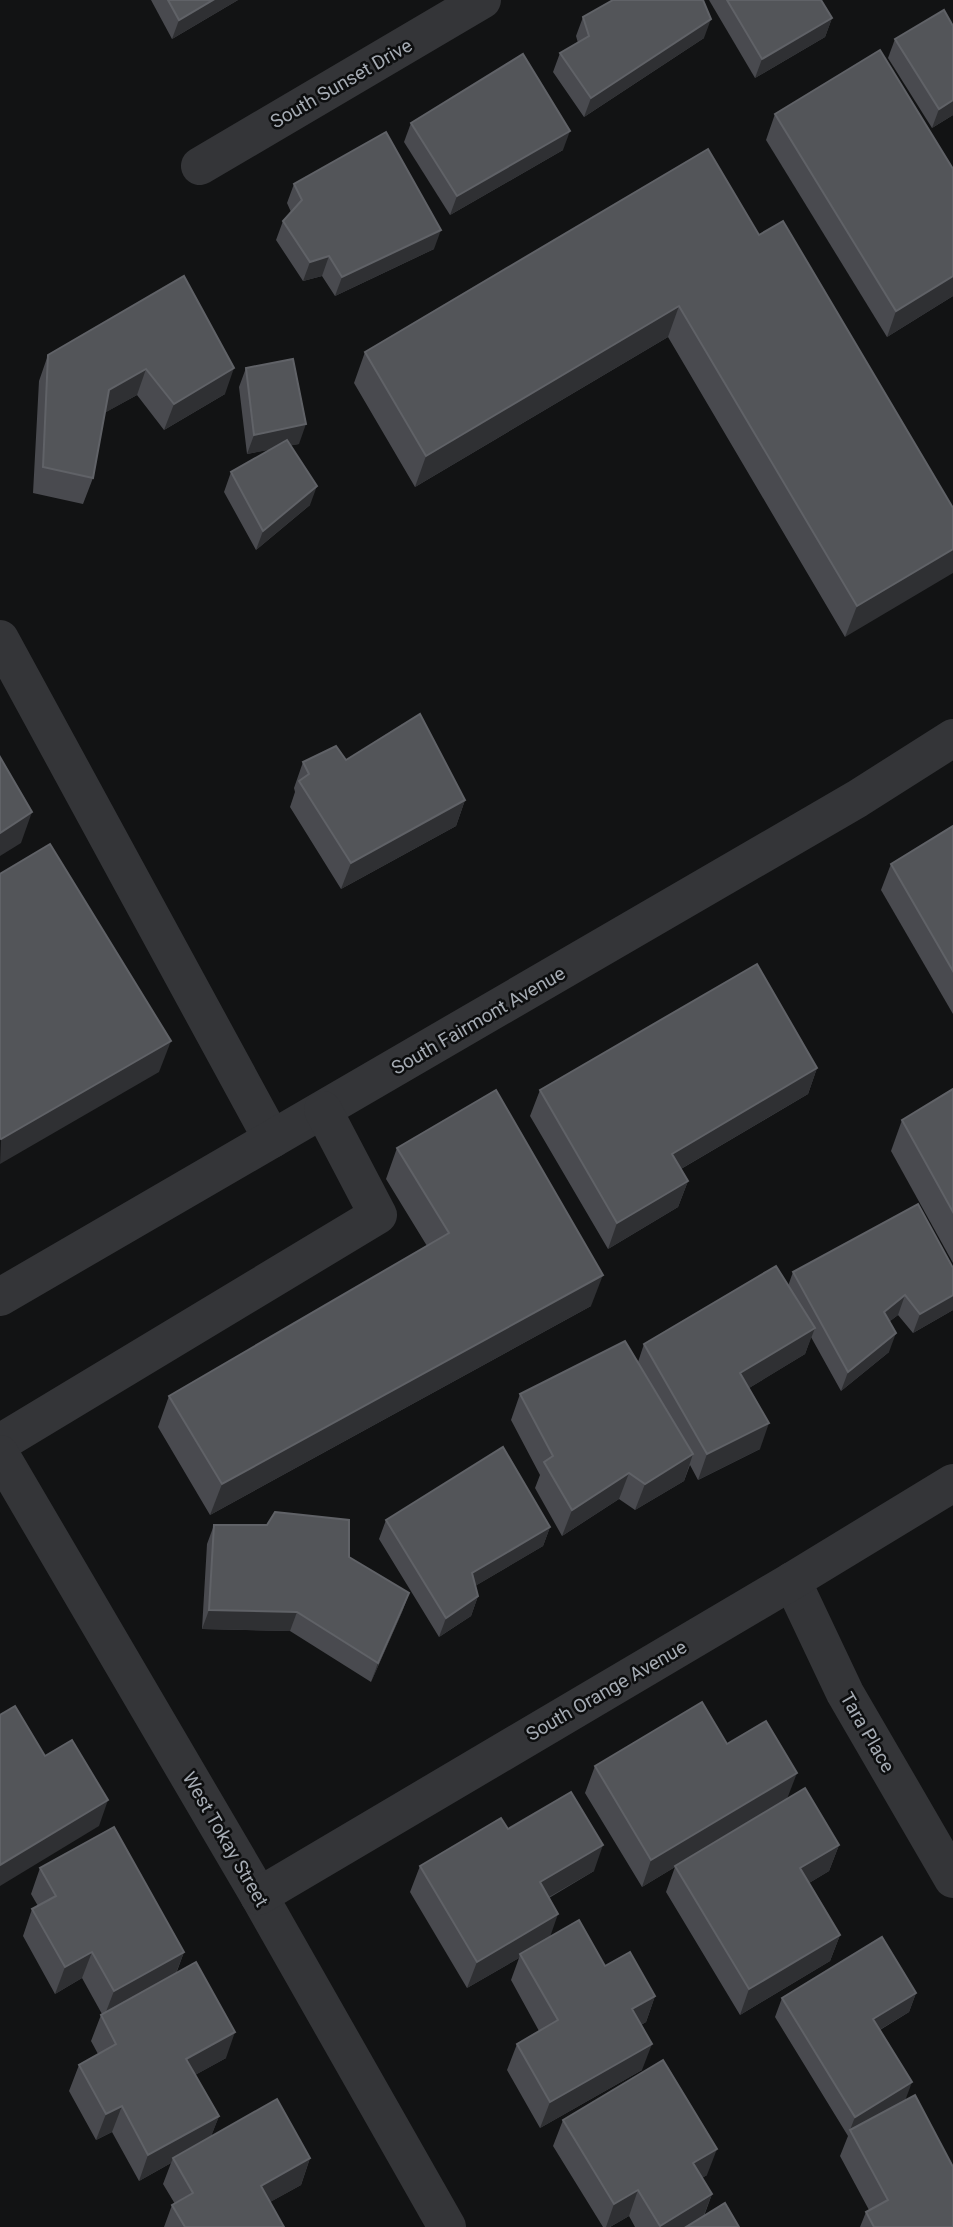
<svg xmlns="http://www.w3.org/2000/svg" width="953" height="2227" viewBox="0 0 953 2227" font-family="Roboto,sans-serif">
<rect width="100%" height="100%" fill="#121314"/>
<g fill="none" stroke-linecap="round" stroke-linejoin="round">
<g stroke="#343538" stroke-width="38">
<path d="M200,166L482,0"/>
<path d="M0,639L272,1139"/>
<path d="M0,1297L857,799L953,738"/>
<path d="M0,1443L378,1215L323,1110"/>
<path d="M0,1454L259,1896L447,2227"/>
<path d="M792,1581L845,1693L953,1879"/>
<path d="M259,1896L792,1581L953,1483"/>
</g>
</g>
<g fill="#494a4f">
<path d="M151,0H238L172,39Z"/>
<path d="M709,0H821L832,18L825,37L755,78Z"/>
<path d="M583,17L704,38L584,117L553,72L560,53L578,43L576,36Z"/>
<path d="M953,26V115L932,128L888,58L895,39Z"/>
<path d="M775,114L953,169V296L887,337L766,140Z"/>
<path d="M411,123L563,150L450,215L404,142Z"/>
<path d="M294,184L434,249L335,296L322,276L303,281L276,240L283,221L291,212L287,203Z"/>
<path d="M759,235L953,508L845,637L668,337L415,487L354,383L365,352Z"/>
<path d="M184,276L225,394L164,430L137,395L104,413L93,478L83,504L33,493L39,381L48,355Z"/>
<path d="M246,368L299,444L291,445L310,505L256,550L224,492L231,472L272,449L247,454L239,387Z"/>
<path d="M346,760L465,800L456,826L341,889L290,807L295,792L294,788L303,762Z"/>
<path d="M953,826V1014L881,890L891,864Z"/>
<path d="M817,1068L808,1094L681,1169L688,1181L678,1207L608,1249L530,1116L540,1090Z"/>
<path d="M953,1089V1263L891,1151L902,1120Z"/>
<path d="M397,1148L591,1306L210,1515L158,1427L169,1396L427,1246L386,1179Z"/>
<path d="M953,1268V1310L913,1333L898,1315L890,1321L889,1352L841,1391L811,1337L805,1354L749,1388L760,1449L698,1480L690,1465L684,1481L635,1510L619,1499L562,1536L535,1488L540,1475L511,1420L520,1394L638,1362L644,1344L788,1286L793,1272Z"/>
<path d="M386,1520L550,1527L543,1546L475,1586L478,1596L471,1616L439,1637L379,1539Z"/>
<path d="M214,1525L409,1593L402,1612L371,1682L290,1631L202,1629L207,1544Z"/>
<path d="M727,1744L839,1845L829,1871L809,1883L840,1935L830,1961L740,2015L666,1892L675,1867L642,1887L585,1793L595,1766Z"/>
<path d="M508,1829L594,1871L549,1898L550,1937L605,1966L655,1996L646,2022L641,2025L642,2070L540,2128L507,2070L517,2044L539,2031L511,1980L519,1958L467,1988L410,1892L420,1866Z"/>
<path d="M40,1868L184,1952L176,1974L226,2058L195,2075L219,2116L211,2136L310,2158L301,2185L270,2202L284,2227H164L172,2205L175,2204L163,2184L171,2163L139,2181L112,2132L96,2140L69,2091L79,2065L98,2054L91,2041L101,2015L102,2014L82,1978L55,1994L23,1936L32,1909L38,1906L31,1894Z"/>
<path d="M916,1993L909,2012L880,2030L953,2227H860L866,2212L869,2210L840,2156L848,2136L775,2017L782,1998Z"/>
<path d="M563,2120L707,2175L702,2178L712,2194L704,2216L739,2227H635L629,2216L610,2227H603L553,2146Z"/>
</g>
<g fill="#2f3033">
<path d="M213,0H238L172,39L179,20Z"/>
<path d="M832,18L825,37L755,78L762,59Z"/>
<path d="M711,19L704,38L584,117L591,98Z"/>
<path d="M953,100V115L932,128L939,109Z"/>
<path d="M570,131L563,150L450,215L457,196Z"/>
<path d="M441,230L434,249L335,296L342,277Z"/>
<path d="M329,256L322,276L303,281L310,262Z"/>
<path d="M953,276V296L887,337L896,311Z"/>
<path d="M679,306L668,337L415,487L426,456Z"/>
<path d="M234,368L225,394L164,430L174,404Z"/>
<path d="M146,369L137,395L99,416L109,390Z"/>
<path d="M306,424L299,444L247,454L254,435Z"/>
<path d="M317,486L310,505L256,550L263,531Z"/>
<path d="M953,549V573L845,637L857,606Z"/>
<path d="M465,800L456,826L341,889L351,863Z"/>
<path d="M32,812L21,843L0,856V833Z"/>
<path d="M171,1041L159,1072L0,1164L1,1139Z"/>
<path d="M817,1068L808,1094L662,1180L672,1154Z"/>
<path d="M688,1181L678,1207L608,1249L617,1223Z"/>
<path d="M603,1275L591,1306L210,1515L222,1484Z"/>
<path d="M905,1295L898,1315L877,1331L884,1312Z"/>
<path d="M953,1295V1310L913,1333L920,1314Z"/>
<path d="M815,1328L805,1354L731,1399L740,1373Z"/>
<path d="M896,1333L889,1352L841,1391L848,1372Z"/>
<path d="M769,1423L760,1449L698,1480L707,1454Z"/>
<path d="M693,1454L684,1481L635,1510L645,1484Z"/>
<path d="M629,1473L619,1499L562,1536L572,1510Z"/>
<path d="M550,1527L543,1546L465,1592L472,1573Z"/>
<path d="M409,1593L402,1612L371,1682L378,1663Z"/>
<path d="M478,1596L471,1616L439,1637L446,1618Z"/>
<path d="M209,1610L297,1612L290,1631L202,1629Z"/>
<path d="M797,1773L787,1799L642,1887L651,1860Z"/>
<path d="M108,1800L99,1826L0,1886V1865Z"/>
<path d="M603,1845L594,1871L530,1908L540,1882Z"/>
<path d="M839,1845L829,1871L791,1894L800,1868Z"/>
<path d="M558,1914L549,1940L520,1954L519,1958L467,1988L477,1962Z"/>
<path d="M840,1935L830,1961L740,2015L749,1989Z"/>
<path d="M92,1952L82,1978L55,1994L65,1967Z"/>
<path d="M184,1952L174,1978L104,2017L114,1991Z"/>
<path d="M916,1993L909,2012L866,2038L873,2019Z"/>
<path d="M655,1996L646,2022L622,2035L632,2009Z"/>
<path d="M235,2032L226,2058L177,2085L186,2059Z"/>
<path d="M652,2044L642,2070L540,2128L550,2102Z"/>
<path d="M912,2082L905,2101L850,2130L855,2117Z"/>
<path d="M122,2106L112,2132L96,2140L106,2114Z"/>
<path d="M219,2116L209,2142L173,2158L171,2163L139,2181L148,2155Z"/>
<path d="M717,2149L707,2175L683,2189L693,2163Z"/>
<path d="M310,2158L301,2185L252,2212L261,2186Z"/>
<path d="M638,2190L629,2216L610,2227H606L614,2204Z"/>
<path d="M712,2194L702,2220L691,2227H659L660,2226Z"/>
</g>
<g fill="#535559" stroke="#606267" stroke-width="2">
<path d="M168,0H213L179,20Z"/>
<path d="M613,0H703L711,19L591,98L560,53L589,36L583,17Z"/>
<path d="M727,0H821L832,18L762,59Z"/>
<path d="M944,10L953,26V100L939,109L895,39Z"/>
<path d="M880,50L953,169V276L896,311L775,114Z"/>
<path d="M523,54L570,131L457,196L411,123Z"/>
<path d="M386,132L441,230L342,277L329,256L310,262L283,221L302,200L294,184Z"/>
<path d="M708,149L759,235L783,221L953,508V549L857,606L679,306L426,456L365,352Z"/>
<path d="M184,276L234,368L174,404L146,369L109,390L93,478L43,467L48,355Z"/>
<path d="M293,359L306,424L254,435L246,368Z"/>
<path d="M287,440L317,486L263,531L231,472Z"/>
<path d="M420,714L465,800L351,863L299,781L309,774L303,762L336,746L346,760Z"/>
<path d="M0,757L32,812L0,833Z"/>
<path d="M953,826V971L891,864Z"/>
<path d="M50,844L171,1041L1,1139L0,1138V874Z"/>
<path d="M757,964L817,1068L672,1154L688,1181L617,1223L540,1090Z"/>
<path d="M953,1089V1212L902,1120Z"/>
<path d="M496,1090L603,1275L222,1484L169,1396L449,1233L397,1148Z"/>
<path d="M918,1204L953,1268V1295L920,1314L905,1295L884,1312L896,1333L848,1372L793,1272Z"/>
<path d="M776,1266L815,1328L740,1373L769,1423L707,1454L644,1344Z"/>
<path d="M625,1341L693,1454L645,1484L629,1473L572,1510L544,1462L553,1456L520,1394Z"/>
<path d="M503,1447L550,1527L472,1573L478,1596L446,1618L386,1520Z"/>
<path d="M275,1512L349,1520V1557L409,1593L378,1663L297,1612L209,1610L214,1525H267Z"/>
<path d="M702,1702L727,1744L766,1721L797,1773L651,1860L595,1766Z"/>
<path d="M15,1706L45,1756L72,1740L108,1800L0,1865V1715Z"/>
<path d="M805,1788L839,1845L800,1868L840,1935L749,1989L675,1866Z"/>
<path d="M571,1792L603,1845L540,1882L558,1914L477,1962L420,1866L501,1818L508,1829Z"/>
<path d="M114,1827L184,1952L114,1991L92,1952L65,1967L32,1909L56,1896L40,1868Z"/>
<path d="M579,1920L605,1966L630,1952L655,1996L632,2009L652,2044L550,2102L517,2044L558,2020L520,1954Z"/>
<path d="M882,1937L916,1993L873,2019L912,2082L855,2117L782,1998Z"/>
<path d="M196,1962L235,2032L186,2059L219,2116L148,2155L122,2106L106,2114L79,2065L116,2044L101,2015Z"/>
<path d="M663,2060L717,2149L693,2163L712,2194L660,2226L638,2190L614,2204L563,2120Z"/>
<path d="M915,2095L953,2167V2227H874L866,2212L888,2200L850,2130Z"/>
<path d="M277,2099L310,2158L261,2186L284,2227H185L172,2205L193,2193L173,2158Z"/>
<path d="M725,2203L739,2227H686Z"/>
</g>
<g text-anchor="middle" stroke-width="5" stroke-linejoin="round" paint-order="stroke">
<g font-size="19" fill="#a5abb3" stroke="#0d0e0f">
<text transform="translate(341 83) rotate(-30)" y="7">South Sunset Drive</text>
<text transform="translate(478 1020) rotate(-30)" y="7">South Fairmont Avenue</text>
<text transform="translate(606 1690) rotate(-30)" y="7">South Orange Avenue</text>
<text transform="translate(868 1732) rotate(60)" y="7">Tara Place</text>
<text transform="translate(226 1839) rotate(60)" y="7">West Tokay Street</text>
</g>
</g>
</svg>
